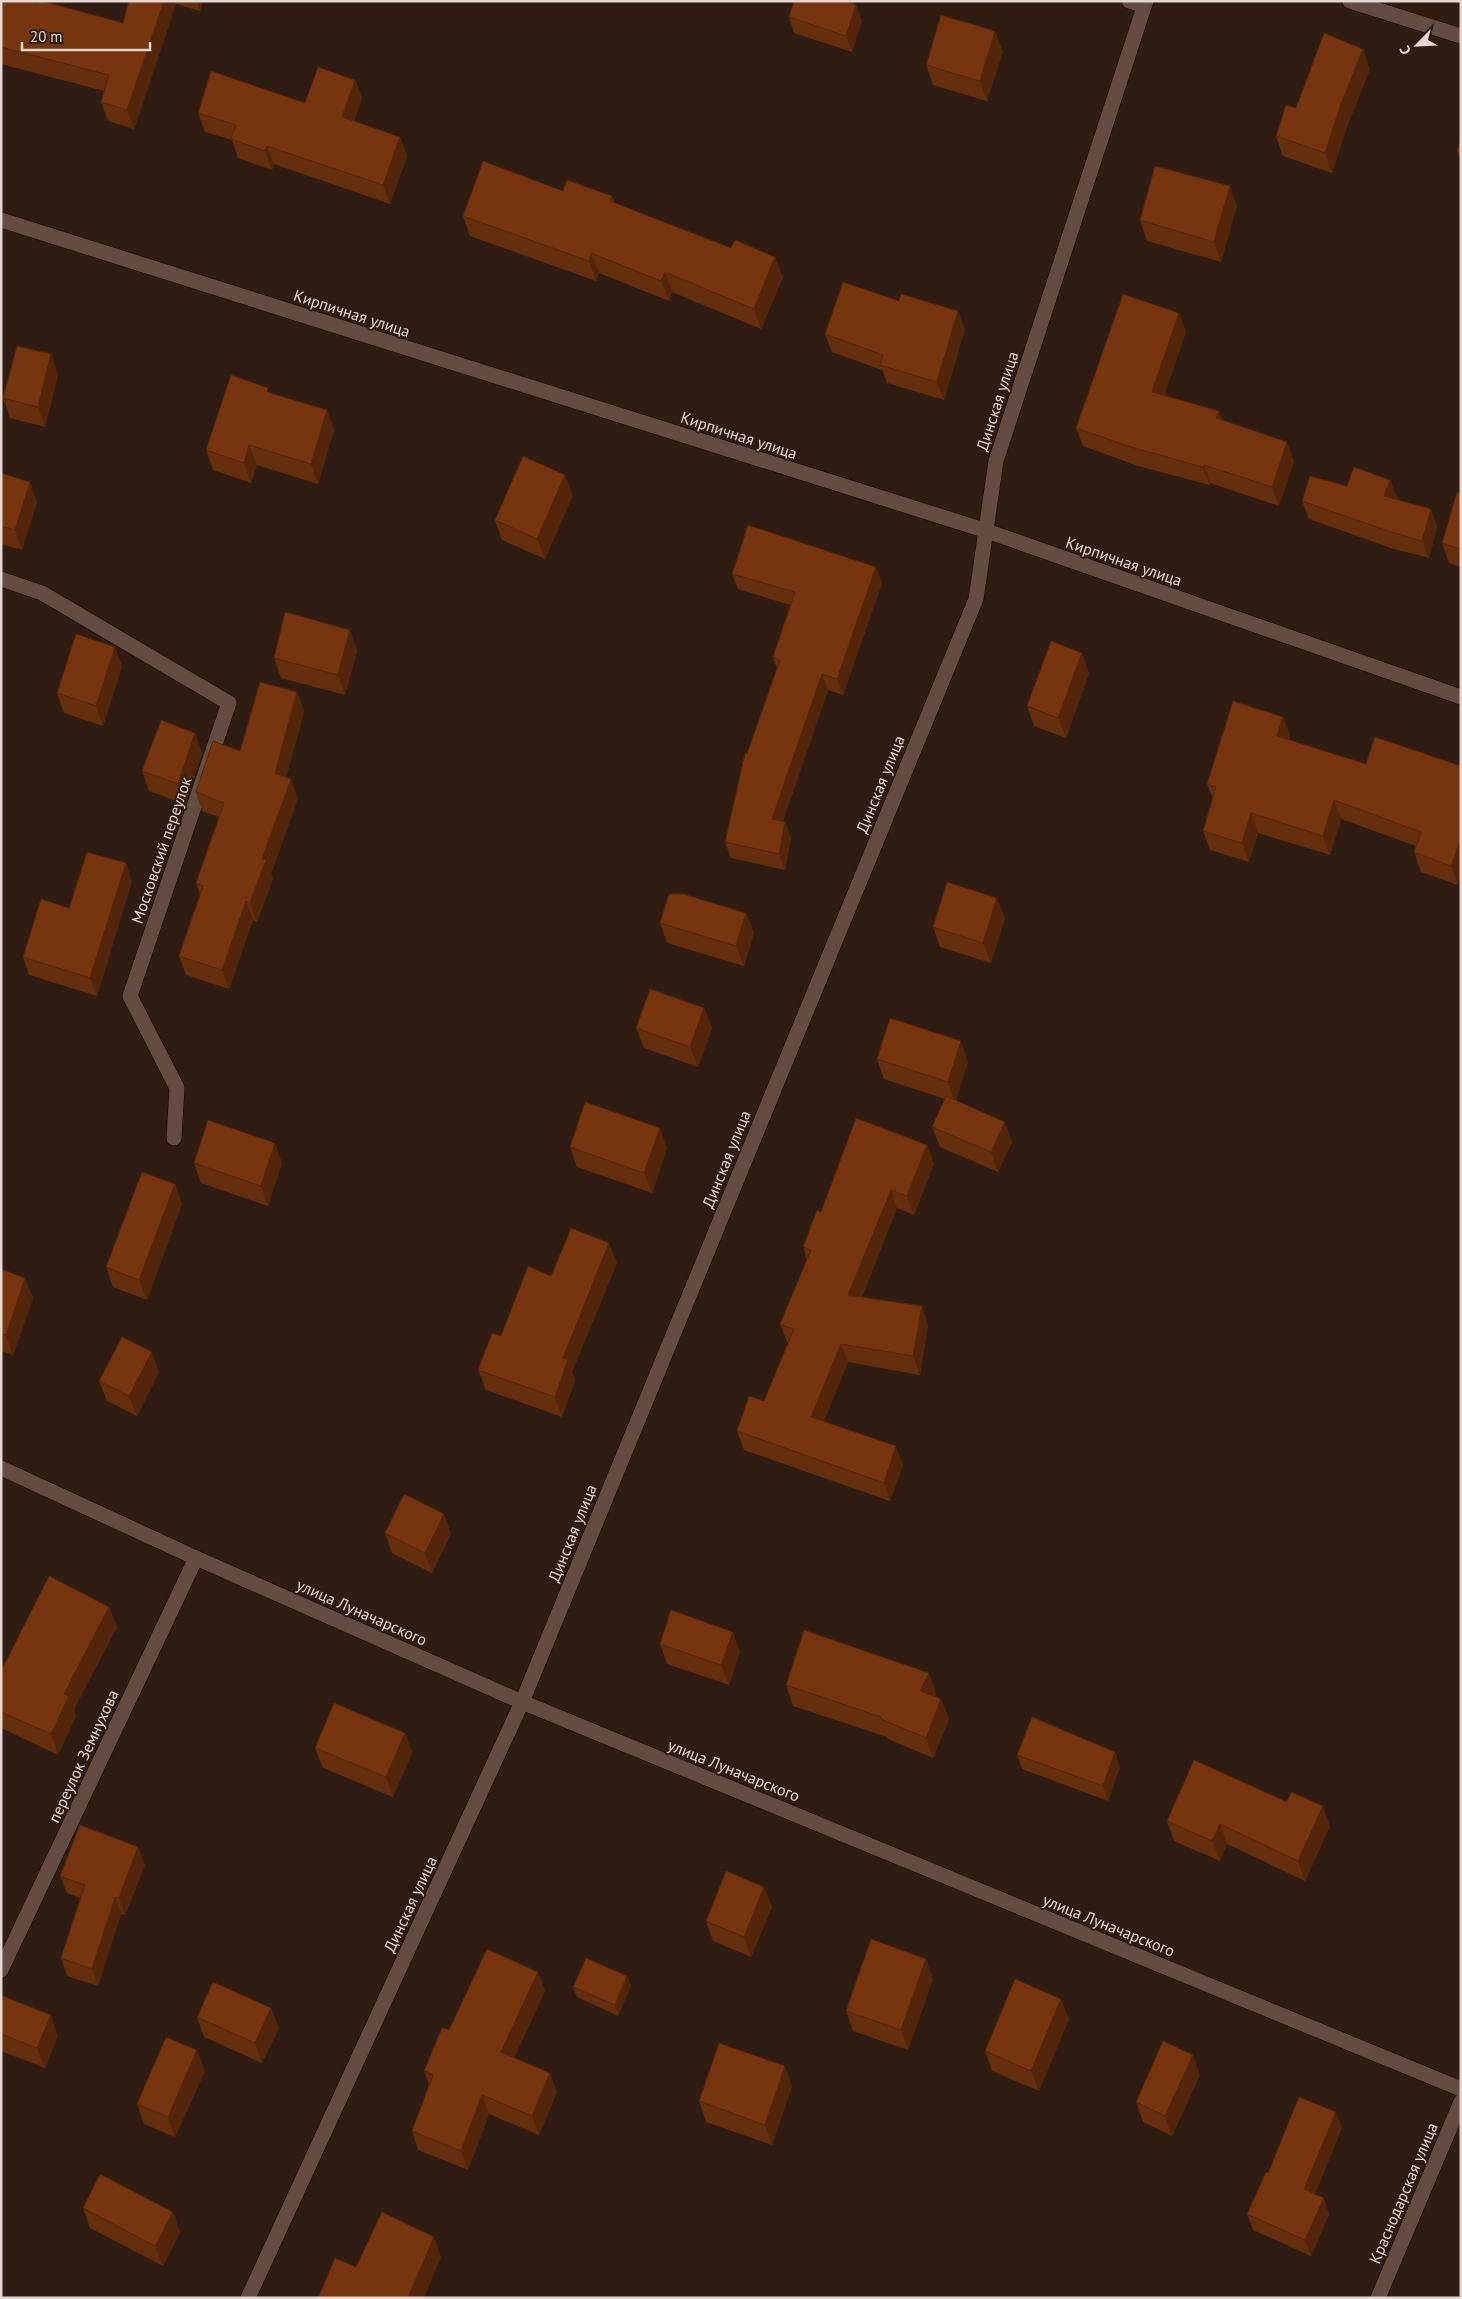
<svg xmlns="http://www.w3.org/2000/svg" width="1462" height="2299" viewBox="0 0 1462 2299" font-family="'PT Sans',sans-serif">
<rect width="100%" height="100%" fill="#2f1c13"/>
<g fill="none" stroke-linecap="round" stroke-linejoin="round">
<g stroke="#160601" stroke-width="16">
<g id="street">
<path d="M1129,1L1144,6"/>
<path d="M1350,1L1461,36"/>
<path d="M1,220L984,530L1461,697"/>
<path d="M1,579L42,593L229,703L130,996L177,1088L174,1138"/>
<path d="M1,1468L196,1558L522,1702L1461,2089"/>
<path d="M1,1970L196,1558"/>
<path d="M248,2298L522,1702L976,599L996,461L1146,1"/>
<path d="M1378,2298L1461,2102"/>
</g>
</g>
<use href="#street" stroke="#634d43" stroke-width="15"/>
</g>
<g fill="#652e0d">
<path d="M1,1L36,3L123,23L129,1H203L200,11L176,4L134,129L108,121L101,102L104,91L1,64Z"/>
<path d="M853,4L856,5L862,21L852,52L794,33L789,17Z"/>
<path d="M1003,51L987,101L933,85L926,65Z"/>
<path d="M1370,69L1348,124L1332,173L1283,156L1276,136L1296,108Z"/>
<path d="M355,80L362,98L354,121L400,137L407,156L390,204L274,164L272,170L238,158L232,140L205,132L198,113L305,103Z"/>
<path d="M1461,139V162L1457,151Z"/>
<path d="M563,191L612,196L614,203L783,277L761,329L672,292L669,301L599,273L596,281L470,236L463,216Z"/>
<path d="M1237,206L1221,262L1147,241L1140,220Z"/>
<path d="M1179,313L1186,332L1164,395L1222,420L1294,461L1279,506L1210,483V485L1138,466L1083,446L1076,428Z"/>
<path d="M965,329L944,400L887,383L882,370L832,352L825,334Z"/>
<path d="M51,354L58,375L45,427L10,418L3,398Z"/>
<path d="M270,393L327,410L334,430L318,484L257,465L251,483L213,470L206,450Z"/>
<path d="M1,473L37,502L22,550L1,544Z"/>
<path d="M1347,486L1397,497L1396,500L1431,509L1437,527L1429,558L1391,548L1309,519L1302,501Z"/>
<path d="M1461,494V567L1449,563L1442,543Z"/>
<path d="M573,495L545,559L502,540L495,520Z"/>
<path d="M732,574L882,583L843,695L828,690L783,821L785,822L791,838L785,870L731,858L725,842L747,754L777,669L773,657L790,605L738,589Z"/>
<path d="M115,647L122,667L103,726L64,713L57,693Z"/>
<path d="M357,650L345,695L281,678L274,658Z"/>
<path d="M1089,673L1066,738L1034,726L1027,706Z"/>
<path d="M297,692L304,711L286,778L298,798L271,874L273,879L257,922L253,920L229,989L186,975L179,956L200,895L196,883L219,817L202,811L196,792L240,751Z"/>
<path d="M1283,717L1290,736L1289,740L1366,764L1461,766L1458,885L1421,872L1414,852L1416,846L1341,819L1330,855L1258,833L1249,862L1210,850L1203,831L1213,799L1207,784Z"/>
<path d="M195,733L202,753L185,804L149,791L142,771Z"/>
<path d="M132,881L97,996L29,975L23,957L69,908Z"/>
<path d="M746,913L754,933L744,966L667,943L660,923Z"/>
<path d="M1005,918L991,963L940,947L933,927Z"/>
<path d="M704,1008L712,1028L698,1067L644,1048L636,1028Z"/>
<path d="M877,1059L968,1062L956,1100L1012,1142L998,1172L940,1147L932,1127L945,1099L884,1079Z"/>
<path d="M570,1147L667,1148L652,1193L577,1167Z"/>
<path d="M194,1163H282L268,1206L201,1183Z"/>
<path d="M934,1163L914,1215L897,1208L862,1297L922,1306L928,1325L920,1375L848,1362L824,1421L903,1465L890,1501L744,1450L737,1431L764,1401L788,1343L787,1342L780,1324L807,1260L803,1247L821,1212Z"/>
<path d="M175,1184L182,1204L147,1300L113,1287L106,1267Z"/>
<path d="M617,1263L572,1372L575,1380L562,1417L486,1390L478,1370L501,1336L551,1276Z"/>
<path d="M1,1269L33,1298L13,1355L1,1351Z"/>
<path d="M159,1372L137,1416L107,1401L99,1381Z"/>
<path d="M444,1514L451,1534L432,1573L392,1553L385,1533Z"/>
<path d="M109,1607L117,1627L74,1709L76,1716L58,1755L1,1728V1671Z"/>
<path d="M660,1644L740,1652L729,1685L667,1664Z"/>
<path d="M929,1673L936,1693L935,1697L941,1699L949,1719L933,1758L888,1739L887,1737L793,1706L786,1685Z"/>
<path d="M405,1733L412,1753L393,1797L323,1768L315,1748Z"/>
<path d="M1017,1755L1120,1767L1108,1801L1022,1769Z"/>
<path d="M1167,1821L1330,1826L1305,1881L1227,1844L1220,1861L1174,1841Z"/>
<path d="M145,1865L125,1915L121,1914L98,1986L67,1976L61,1958L80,1898L67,1893L60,1876Z"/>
<path d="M764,1887L772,1907L751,1957L713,1941L706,1921Z"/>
<path d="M538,1972L545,1991L514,2058L557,2092L539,2135L489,2114L468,2170L418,2150L412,2131L429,2085L424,2071L449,2030Z"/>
<path d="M627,1976L631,1986L618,2016L577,1997L573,1987Z"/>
<path d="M933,1979L908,2050L853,2031L846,2011Z"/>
<path d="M1,2001L58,2036L45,2068L1,2051Z"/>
<path d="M197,2017L279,2028L262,2063L204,2037Z"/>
<path d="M1069,2019L1039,2091L992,2071L985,2051Z"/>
<path d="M205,2071L175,2137L144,2124L137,2104Z"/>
<path d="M1200,2075L1172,2136L1143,2122L1136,2102Z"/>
<path d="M792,2086L772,2145L706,2122L699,2101Z"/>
<path d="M1342,2128L1315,2194L1329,2214L1311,2256L1253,2230L1247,2214L1268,2173Z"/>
<path d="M83,2208L180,2232L163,2266L90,2228Z"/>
</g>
<g fill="#53250a">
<path d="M164,1H175L176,4L134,129L127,110Z"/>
<path d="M197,1H203L200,11Z"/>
<path d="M844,1H854L849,17Z"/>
<path d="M856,5L862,21L852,52L846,36Z"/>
<path d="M995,31L1003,51L987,101L980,81Z"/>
<path d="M1363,49L1370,69L1348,124L1332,173L1325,153L1341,104Z"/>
<path d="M355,80L362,98L349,136L342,117Z"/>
<path d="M400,137L407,156L390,204L383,185Z"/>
<path d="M267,146L274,164L272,170L265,151Z"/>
<path d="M1230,186L1237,206L1221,262L1214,242Z"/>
<path d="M591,253L599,273L596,281L589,261Z"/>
<path d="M775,257L783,277L761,329L754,309Z"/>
<path d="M665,272L672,292L669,301L661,281Z"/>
<path d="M958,311L965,329L944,400L937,382Z"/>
<path d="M1179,313L1186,332L1159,411L1152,392Z"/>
<path d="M51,354L58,375L45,427L38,407Z"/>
<path d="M327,410L334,430L318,484L311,464Z"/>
<path d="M1219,411L1225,430L1216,418Z"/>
<path d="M1287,442L1294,461L1279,506L1272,487Z"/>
<path d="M249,445L257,465L251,483L244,463Z"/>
<path d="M1204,465L1210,483V485L1203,467Z"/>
<path d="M565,475L573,495L545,559L537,539Z"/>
<path d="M1390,480L1397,497L1391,514L1384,496Z"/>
<path d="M30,482L37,502L22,550L15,530Z"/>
<path d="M1431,509L1437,527L1429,558L1422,541Z"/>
<path d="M876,567L882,583L843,695L837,679Z"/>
<path d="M350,630L357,650L345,695L338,675Z"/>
<path d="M115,647L122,667L103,726L96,706Z"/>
<path d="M1082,653L1089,673L1066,738L1058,718Z"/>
<path d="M822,674L828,690L778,835L772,819Z"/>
<path d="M297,692L304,711L282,792L275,773Z"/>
<path d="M1283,717L1290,736L1284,755L1277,736Z"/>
<path d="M195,733L202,753L185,804L178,784Z"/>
<path d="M291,779L298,798L271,874L273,879L257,922L250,903L262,859Z"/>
<path d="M1334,800L1341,819L1330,855L1323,836Z"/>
<path d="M1251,813L1258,833L1249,862L1242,843Z"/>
<path d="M785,822L791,838L785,870L779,854Z"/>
<path d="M1461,839V877L1458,885L1451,866Z"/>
<path d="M126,863L132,881L97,996L90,978Z"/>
<path d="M997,898L1005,918L991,963L983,943Z"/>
<path d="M246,901L253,920L229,989L222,970Z"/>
<path d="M746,913L754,933L744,966L736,946Z"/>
<path d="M704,1008L712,1028L698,1067L690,1047Z"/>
<path d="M961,1041L968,1062L955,1102L948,1082Z"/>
<path d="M1005,1122L1012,1142L998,1172L991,1152Z"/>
<path d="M660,1128L667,1148L652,1193L644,1173Z"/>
<path d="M275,1143L282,1163L268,1206L261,1186Z"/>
<path d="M927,1145L934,1163L914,1215L907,1196Z"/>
<path d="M175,1184L182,1204L147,1300L139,1280Z"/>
<path d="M891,1190L897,1208L855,1314L848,1295Z"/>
<path d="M609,1243L617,1263L572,1372L575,1380L562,1417L555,1397L563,1358Z"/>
<path d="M25,1278L33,1298L13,1355L6,1335Z"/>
<path d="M922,1306L928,1325L920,1375L913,1356Z"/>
<path d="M841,1344L848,1362L818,1436L811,1417Z"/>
<path d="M152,1352L159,1372L137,1416L129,1396Z"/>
<path d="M896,1446L903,1465L890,1501L884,1483Z"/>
<path d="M444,1514L451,1534L432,1573L425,1553Z"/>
<path d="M109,1607L117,1627L74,1709L76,1716L58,1755L51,1734L64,1694Z"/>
<path d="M733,1632L740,1652L729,1685L721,1665Z"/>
<path d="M929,1673L936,1693L928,1711L920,1691Z"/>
<path d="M941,1699L949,1719L933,1758L926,1738Z"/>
<path d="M405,1733L412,1753L393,1797L386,1777Z"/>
<path d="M1115,1752L1120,1767L1108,1801L1103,1786Z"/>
<path d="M1323,1806L1330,1826L1305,1881L1298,1861Z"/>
<path d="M1220,1824L1227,1844L1220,1861L1212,1841Z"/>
<path d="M138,1847L145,1865L125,1915L119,1898Z"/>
<path d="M764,1887L772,1907L751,1957L744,1937Z"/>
<path d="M115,1897L121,1914L98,1986L92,1969Z"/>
<path d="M926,1959L933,1979L908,2050L901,2030Z"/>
<path d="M538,1972L545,1991L508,2071L501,2052Z"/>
<path d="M627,1976L631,1986L618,2016L615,2005Z"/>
<path d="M1061,1999L1069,2019L1039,2091L1031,2071Z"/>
<path d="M271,2008L279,2028L262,2063L255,2043Z"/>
<path d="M51,2015L58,2036L45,2068L37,2048Z"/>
<path d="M197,2050L205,2071L175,2137L168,2117Z"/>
<path d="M1193,2055L1200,2075L1172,2136L1165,2116Z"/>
<path d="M785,2066L792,2086L772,2145L765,2125Z"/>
<path d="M550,2073L557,2092L539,2135L532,2116Z"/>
<path d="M482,2095L489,2114L468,2170L461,2151Z"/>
<path d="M1336,2112L1342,2128L1310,2205L1304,2189Z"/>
<path d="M1324,2198L1329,2214L1311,2256L1305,2240Z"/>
<path d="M173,2212L180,2232L163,2266L155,2246Z"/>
<path d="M434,2237L441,2257L424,2298H408Z"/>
</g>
<g fill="#76350f" stroke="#53250a">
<path d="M1,1H29L36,3V1H42L123,23L129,1H164L127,110L101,102L109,75L1,47Z"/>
<path d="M794,1H844L856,5L846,36L789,17Z"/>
<path d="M941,15L995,31L980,81L926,65Z"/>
<path d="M1324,33L1363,49L1341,104L1325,153L1276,136L1286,105L1296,108Z"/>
<path d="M318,67L355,80L342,117L400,137L383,185L267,146L265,151L231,139L236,125L198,113L211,71L305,103Z"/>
<path d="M1461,139V153L1457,151Z"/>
<path d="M483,161L563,191L567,180L612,196L610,201L731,248L735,240L775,257L754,309L665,272L661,281L591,253L589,261L463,216Z"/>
<path d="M1155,166L1230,186L1214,242L1140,220Z"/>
<path d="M843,282L899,301L901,294L958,311L937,382L880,365L883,355L825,334Z"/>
<path d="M1123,294L1179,313L1152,392L1219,411L1216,418L1287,442L1272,487L1204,465L1203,467L1131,447L1076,428Z"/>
<path d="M17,346L51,354L38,407L3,398Z"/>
<path d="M231,375L268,388L267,392L327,410L311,464L249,445L244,463L206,450Z"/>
<path d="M523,456L565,475L537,539L495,520Z"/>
<path d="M1354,467L1390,480L1384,496L1431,509L1422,541L1385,530L1302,501L1310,476L1347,486Z"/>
<path d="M1,473L30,482L15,530L1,526Z"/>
<path d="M1457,492L1461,494V549L1442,543Z"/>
<path d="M748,525L876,567L837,679L822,674L772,819L785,822L779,854L725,842L745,753L747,754L780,660L773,657L795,592L732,574Z"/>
<path d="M285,612L350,630L338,675L274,658Z"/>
<path d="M76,634L115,647L96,706L57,693Z"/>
<path d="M1051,641L1082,653L1058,718L1027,706Z"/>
<path d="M260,682L297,692L275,773L291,779L262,859L266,860L250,903L246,901L222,970L179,956L203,886L196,883L224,803L196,792L213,741L240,751Z"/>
<path d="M1233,701L1283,717L1277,736L1366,764L1375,737L1461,766V839L1451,866L1414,852L1421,832L1334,800L1323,836L1251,813L1242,843L1203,831L1216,787L1207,784Z"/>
<path d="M161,720L195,733L178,784L142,771Z"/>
<path d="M87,852L126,863L90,978L23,957L41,899L69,908Z"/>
<path d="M947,882L997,898L983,943L933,927Z"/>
<path d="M669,894H683L746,913L736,946L660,923Z"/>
<path d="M650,989L704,1008L690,1047L636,1028Z"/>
<path d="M890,1018L961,1041L948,1082L877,1059Z"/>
<path d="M946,1096L1005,1122L991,1152L932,1127Z"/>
<path d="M585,1102L660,1128L644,1173L570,1147Z"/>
<path d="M856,1118L927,1145L907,1196L891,1190L848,1295L922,1306L913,1356L841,1344L811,1417L896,1446L884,1483L737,1431L749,1396L764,1401L794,1329L780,1324L811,1250L803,1247L817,1210L821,1212Z"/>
<path d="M208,1120L275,1143L261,1186L194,1163Z"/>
<path d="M142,1172L175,1184L139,1280L106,1267Z"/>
<path d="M571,1228L609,1243L563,1358L568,1360L555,1397L478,1370L492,1333L501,1336L528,1266L551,1276Z"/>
<path d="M1,1269L25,1278L6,1335L1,1334Z"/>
<path d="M122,1337L152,1352L129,1396L99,1381Z"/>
<path d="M404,1494L444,1514L425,1553L385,1533Z"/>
<path d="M49,1576L109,1607L64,1694L69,1696L51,1734L1,1712V1671Z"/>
<path d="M671,1610L733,1632L721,1665L660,1644Z"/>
<path d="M804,1630L929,1673L920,1691L941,1699L926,1738L881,1719V1717L786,1685Z"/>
<path d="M334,1703L405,1733L386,1777L315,1748Z"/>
<path d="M1032,1717L1115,1752L1103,1786L1017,1755Z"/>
<path d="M1194,1760L1287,1802L1291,1792L1323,1806L1298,1861L1220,1824L1212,1841L1167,1821Z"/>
<path d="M80,1825L138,1847L119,1898L115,1897L92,1969L61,1958L85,1885L60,1876Z"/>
<path d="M726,1871L764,1887L744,1937L706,1921Z"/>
<path d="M871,1939L926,1959L901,2030L846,2011Z"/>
<path d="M487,1949L538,1972L501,2052L550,2073L532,2116L482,2095L461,2151L412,2131L433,2075L424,2071L442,2028L449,2030Z"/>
<path d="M586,1958L627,1976L615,2005L573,1987Z"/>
<path d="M1015,1979L1061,1999L1031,2071L985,2051Z"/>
<path d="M213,1982L271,2008L255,2043L197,2017Z"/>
<path d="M3,1996L51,2015L37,2048L1,2034V2001Z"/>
<path d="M166,2037L197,2050L168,2117L137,2104Z"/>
<path d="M1163,2041L1193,2055L1165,2116L1136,2102Z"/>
<path d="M719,2043L785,2066L765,2125L699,2101Z"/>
<path d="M1299,2097L1336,2112L1304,2189L1324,2198L1305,2240L1247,2214L1266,2172L1268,2173Z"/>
<path d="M100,2174L173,2212L155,2246L83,2208Z"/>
<path d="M382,2212L434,2237L408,2298H318L335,2258L356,2267Z"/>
</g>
<g text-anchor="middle" stroke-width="4" stroke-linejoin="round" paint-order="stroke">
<g font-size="16" fill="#e4d6d0" stroke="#2f1c13">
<text transform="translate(352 313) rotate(18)" y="6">Кирпичная улица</text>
<text transform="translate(997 401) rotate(-72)" y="6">Динская улица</text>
<text transform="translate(739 435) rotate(18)" y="6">Кирпичная улица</text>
<text transform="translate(1124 561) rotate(19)" y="6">Кирпичная улица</text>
<text transform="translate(880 784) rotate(-68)" y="6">Динская улица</text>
<text transform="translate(161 850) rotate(-71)" y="6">Московский переулок</text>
<text transform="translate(726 1159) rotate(-68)" y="6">Динская улица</text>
<text transform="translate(572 1533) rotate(-68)" y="6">Динская улица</text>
<text transform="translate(362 1612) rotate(24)" y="6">улица Луначарского</text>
<text transform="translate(83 1756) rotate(-65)" y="6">переулок Земнухова</text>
<text transform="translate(734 1770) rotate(22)" y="6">улица Луначарского</text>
<text transform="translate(410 1904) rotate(-65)" y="6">Динская улица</text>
<text transform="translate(1109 1925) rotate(22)" y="6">улица Луначарского</text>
<text transform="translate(1403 2193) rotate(-67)" y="6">Краснодарская улица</text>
</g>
</g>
<rect width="1462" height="2299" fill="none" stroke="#e4d6d0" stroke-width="5"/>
<g transform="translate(1417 45) rotate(246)" stroke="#2f1c13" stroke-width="4" paint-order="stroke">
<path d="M0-4L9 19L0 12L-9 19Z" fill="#e4d6d0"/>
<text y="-8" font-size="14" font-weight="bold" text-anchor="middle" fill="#e4d6d0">С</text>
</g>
<path d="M22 42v8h128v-8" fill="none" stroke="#e4d6d0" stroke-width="2.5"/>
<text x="30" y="42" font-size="15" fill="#e4d6d0" stroke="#2f1c13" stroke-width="4" paint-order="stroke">20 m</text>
</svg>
